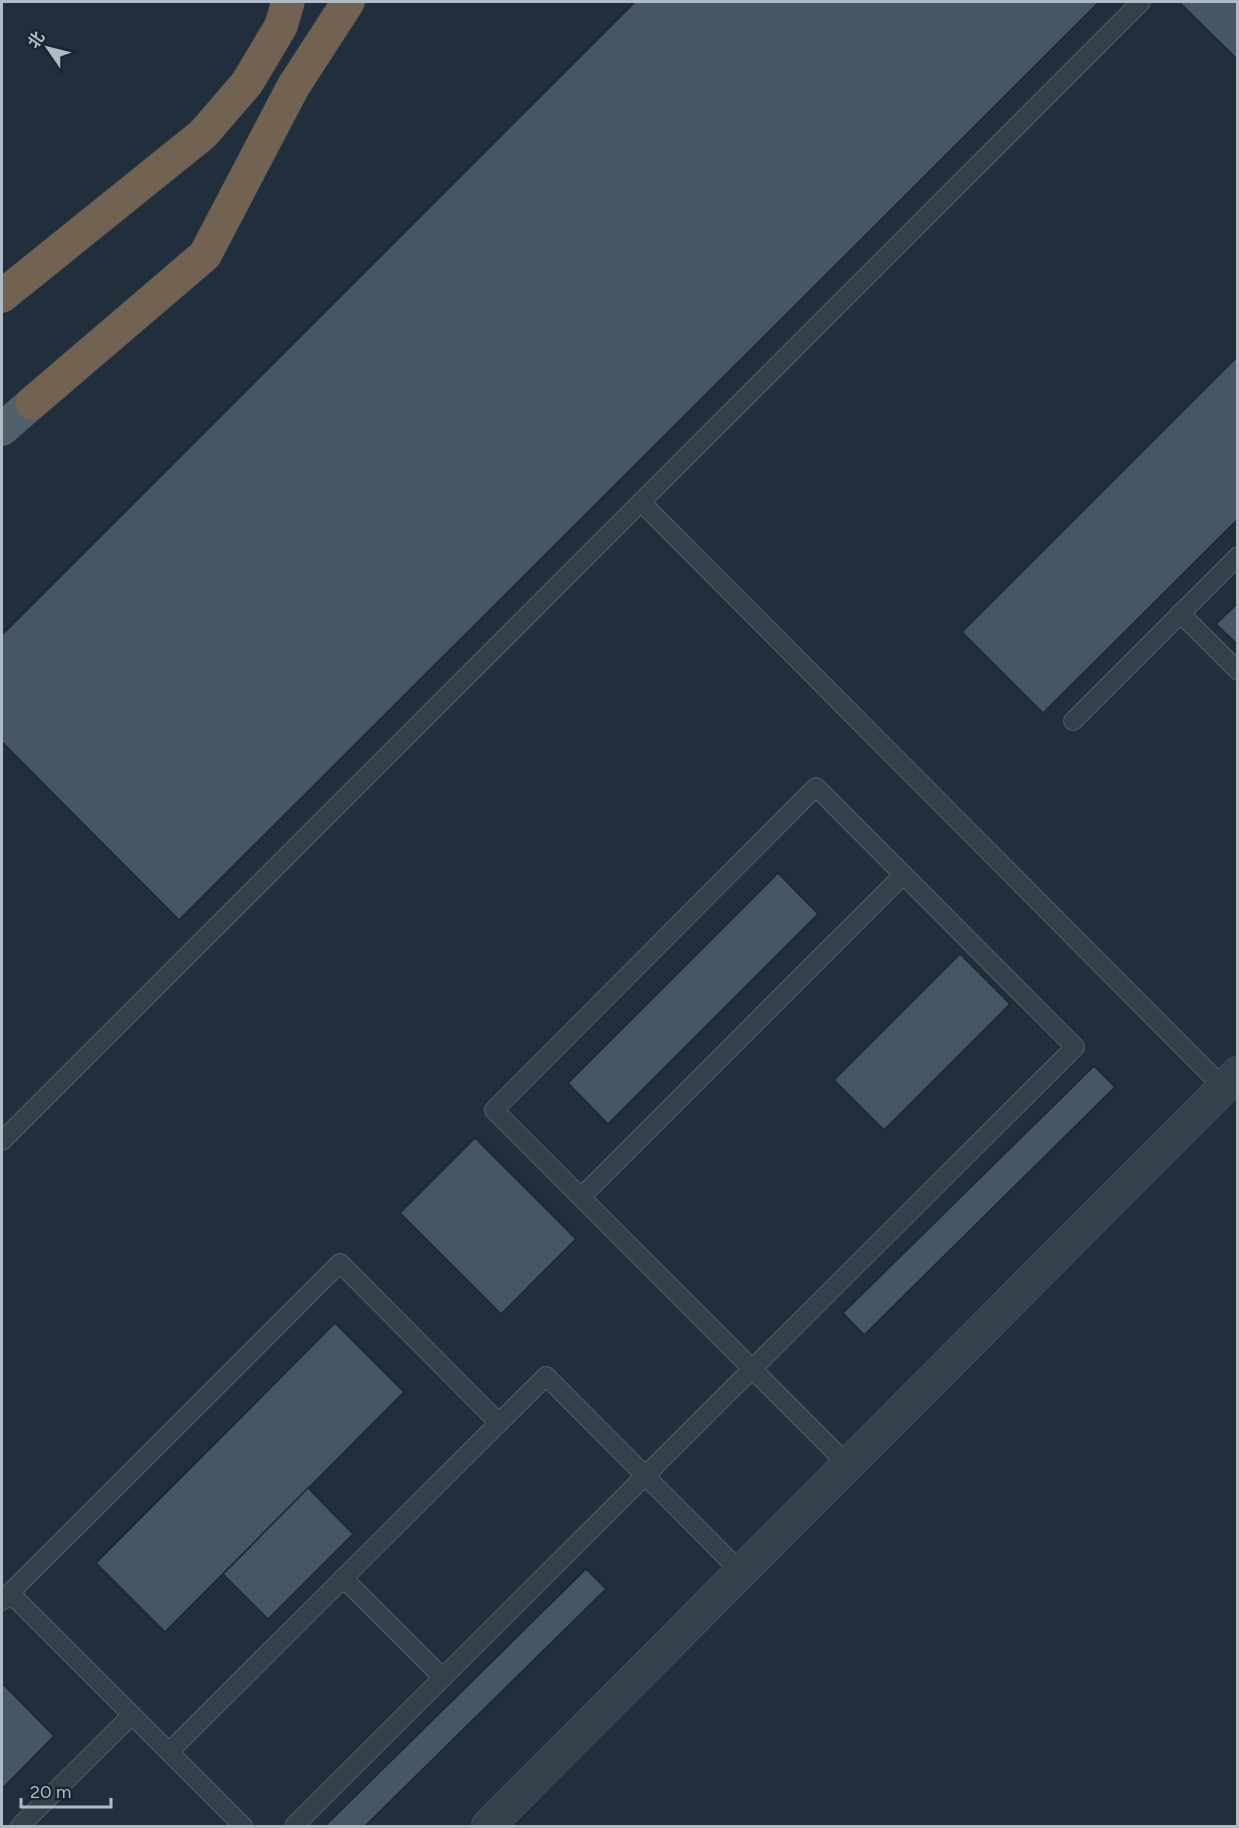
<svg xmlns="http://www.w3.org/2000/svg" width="1239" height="1828" viewBox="0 0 1239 1828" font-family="Figtree,'Noto Sans SC',sans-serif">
<rect width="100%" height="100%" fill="#212f3c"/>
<g fill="#465665" stroke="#1c2732" stroke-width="1.5">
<path d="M635,2H1099L179,920L2,742V635Z"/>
<path d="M1179,2H1238V60Z"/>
<path d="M1238,356V519L1043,713L962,632Z"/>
<path d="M1238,603V645L1216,624Z"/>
<path d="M778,873L818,914L608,1124L568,1083Z"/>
<path d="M960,954L1010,1004L884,1130L834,1080Z"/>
<path d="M1094,1066L1115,1087L864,1335L843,1313Z"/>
<path d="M475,1138L576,1239L501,1314L400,1213Z"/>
<path d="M335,1323L404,1392L165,1632L96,1563Z"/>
<path d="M308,1488L353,1534L268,1619L223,1574Z"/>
<path d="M586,1569L606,1589L365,1826H325Z"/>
<path d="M2,1683L54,1736L2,1789Z"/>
</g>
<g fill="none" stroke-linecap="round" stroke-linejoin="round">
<g stroke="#535e69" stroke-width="20">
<g id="service">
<path d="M641,502L1223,1087"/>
<path d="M1180,613L1238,671"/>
<path d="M1073,721L1238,556"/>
<path d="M2,1141L1141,2"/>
<path d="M581,1197L903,875"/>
<path d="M343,1578L443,1678"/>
<path d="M10,1593L243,1826"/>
<path d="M2,1601L340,1263L499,1423"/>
<path d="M169,1752L546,1376L741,1572"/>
<path d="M20,1826L132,1715"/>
<path d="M294,1826L1075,1047L816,787L494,1110L848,1465"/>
</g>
</g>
<g stroke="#535e69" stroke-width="34">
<path id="minor" d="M488,1826L1238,1073"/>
</g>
<g stroke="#414c58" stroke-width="34">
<path id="primary" d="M2,429L32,403"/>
</g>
<g stroke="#404b56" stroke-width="34">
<g id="motorway">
<path d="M2,296L203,134L247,83L281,26L288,2"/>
<path d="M32,403L205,255L293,87L348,2"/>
</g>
</g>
<use href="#service" stroke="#35404c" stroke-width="18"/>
<use href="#minor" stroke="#35404c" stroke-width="33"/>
<use href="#primary" stroke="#52606c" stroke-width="33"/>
<use href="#motorway" stroke="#726251" stroke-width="33"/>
</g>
<rect width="1239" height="1828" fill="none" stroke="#b0bbc8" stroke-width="6"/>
<g transform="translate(48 48) rotate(305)" stroke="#1a2530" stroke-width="4.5" paint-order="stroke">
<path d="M0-4.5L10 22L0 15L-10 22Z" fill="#b0bbc8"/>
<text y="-9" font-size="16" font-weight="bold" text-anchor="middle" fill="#b0bbc8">北</text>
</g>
<path d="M21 1798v9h90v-9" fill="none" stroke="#b0bbc8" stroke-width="3"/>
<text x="30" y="1798" font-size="18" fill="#b0bbc8" stroke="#1a2530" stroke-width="4.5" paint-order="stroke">20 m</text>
</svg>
